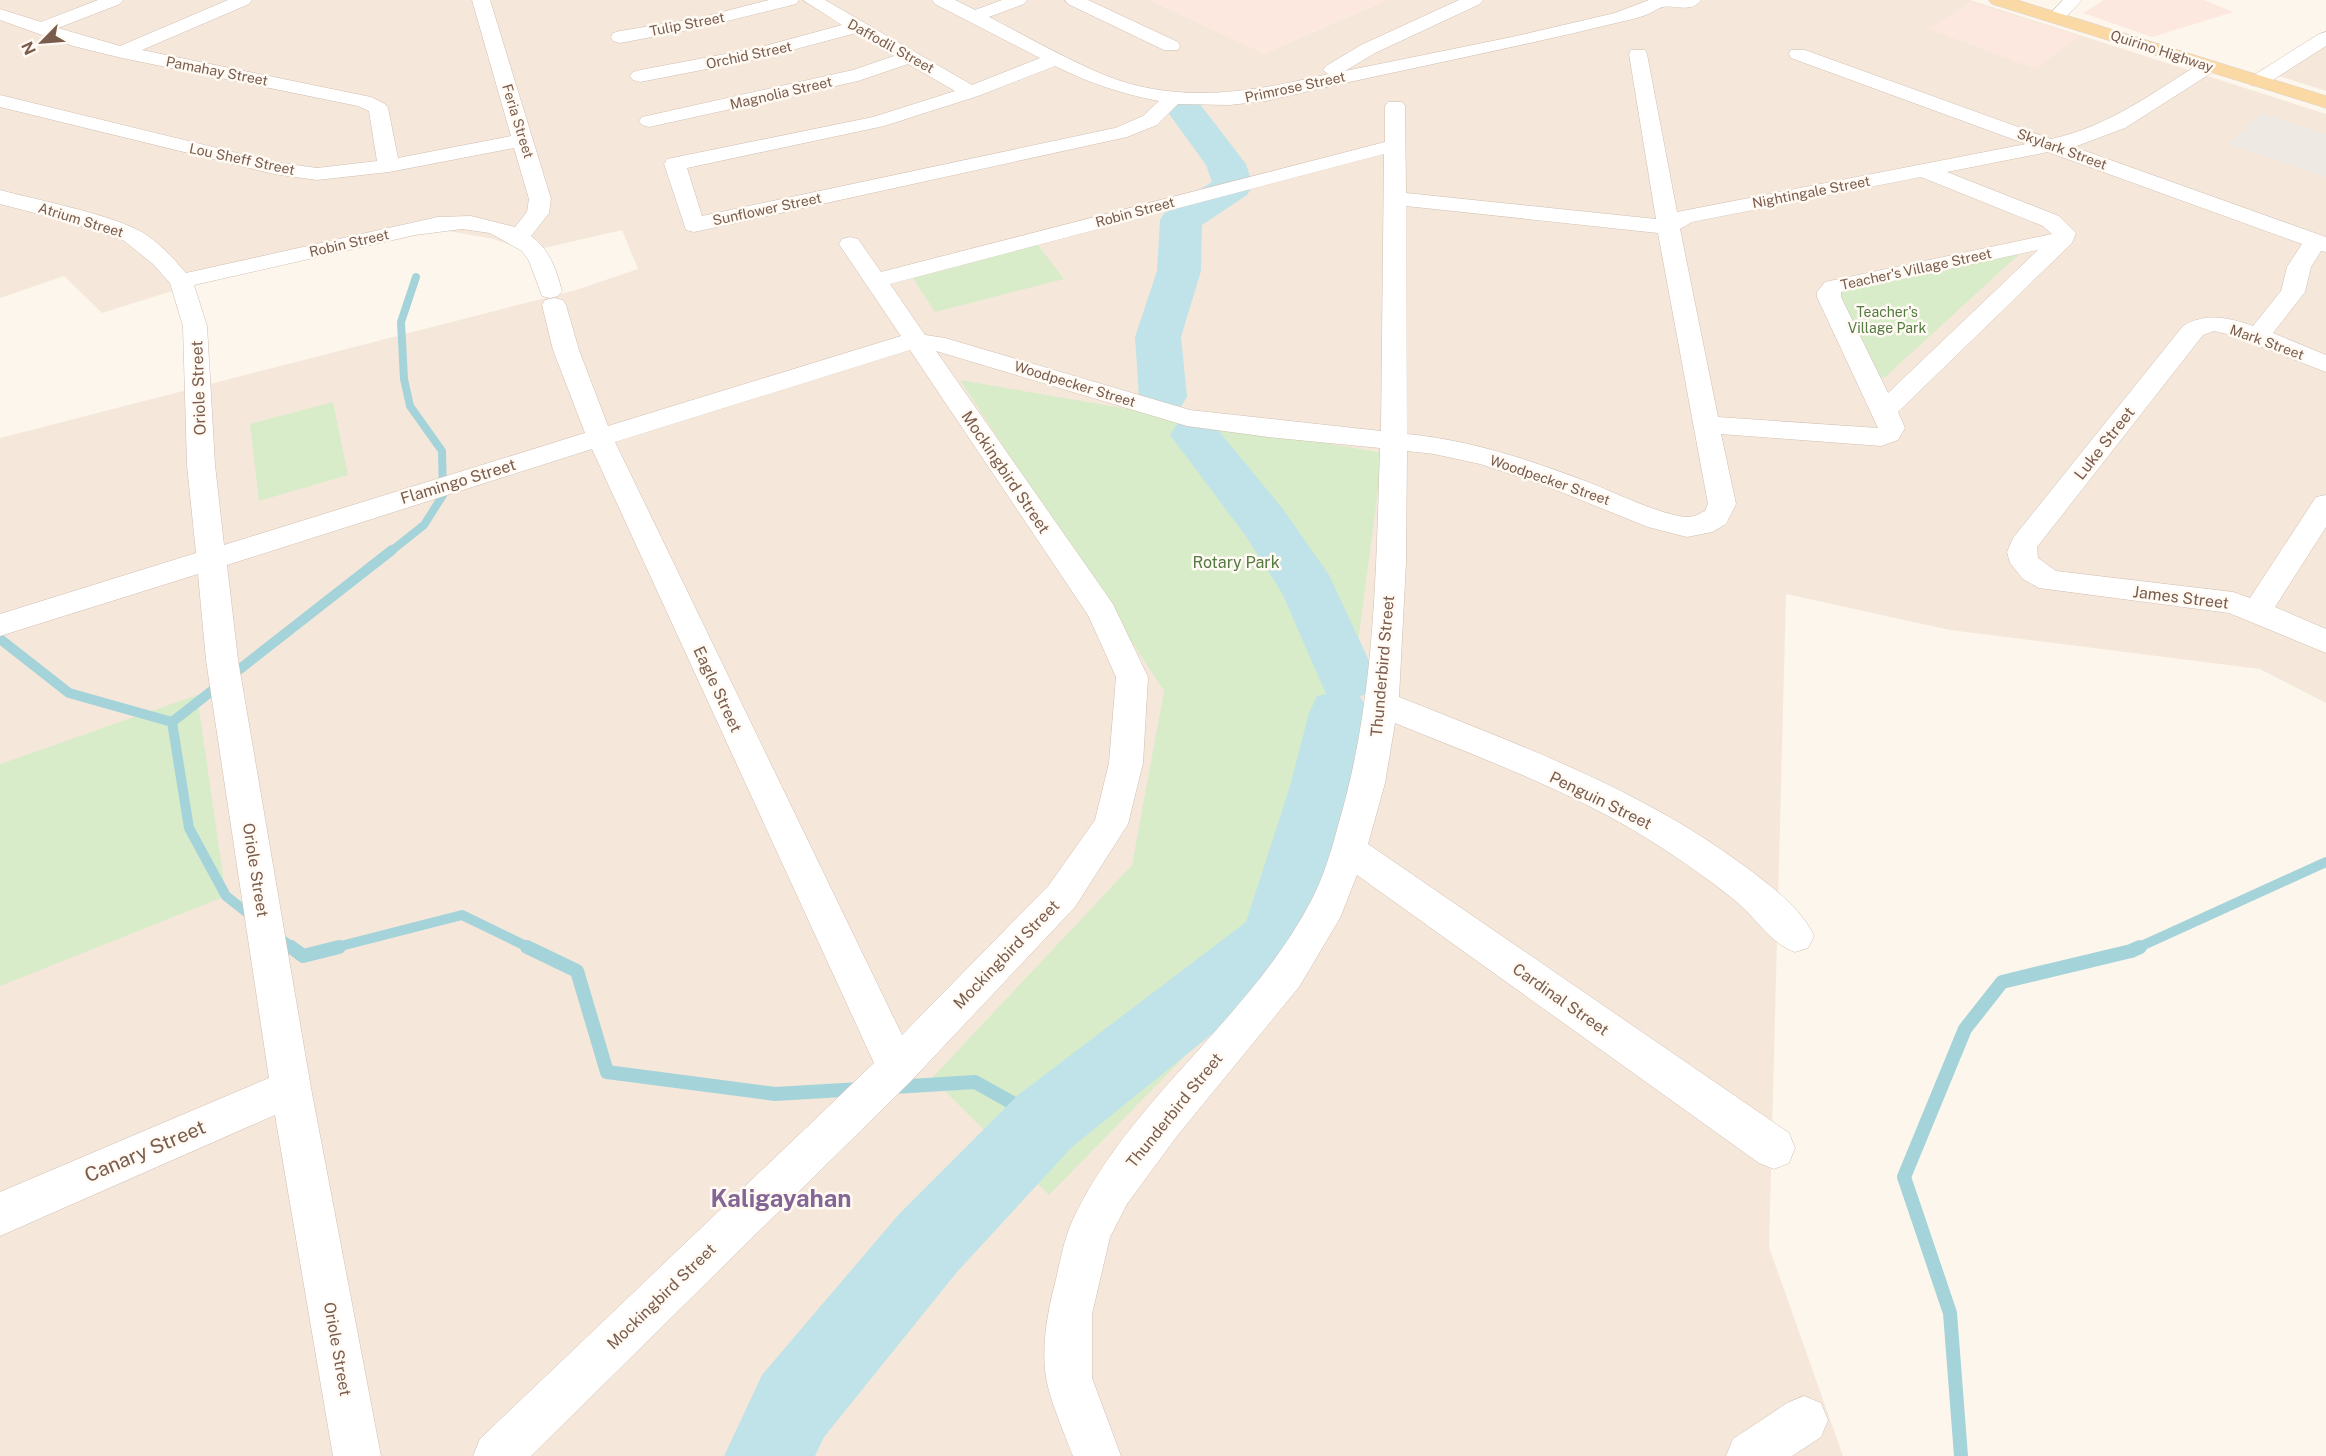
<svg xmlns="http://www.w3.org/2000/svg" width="2326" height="1456" viewBox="0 0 2326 1456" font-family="'Public Sans',sans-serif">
<rect width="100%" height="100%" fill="#fdf6ec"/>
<g fill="#f5e8da">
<path d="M0,0H1150L1264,53L1387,0H1970L2326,114V703L2260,669L1950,630L1786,594L1769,1247L1843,1456H0V438L576,290L638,269L622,230L527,252L494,239L442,230L201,282L102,313L64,276L0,298Z"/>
<path d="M2326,34V91L2260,70Z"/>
</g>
<g fill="#fde8e0">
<path d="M1150,0H1387L1264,53Z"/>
<path d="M2104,0H2204L2233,12L2152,37L2083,13Z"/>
<path d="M1970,2L2079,36L2036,69L1929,29Z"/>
</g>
<path fill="#efe9e4" d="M2262,113L2326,134V177L2228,144Z"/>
<g fill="#d8ecc9">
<path d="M1038,245L1064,279L935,312L912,277Z"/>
<path d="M2027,247L1884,378L1867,372L1827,290Z"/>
<path d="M960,380L1383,453L1328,870L1235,1005L1049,1195L932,1078L1132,865L1164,691Z"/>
<path d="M333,402L348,475L259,501L250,424Z"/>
<path d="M197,695L226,896L0,986V764Z"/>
</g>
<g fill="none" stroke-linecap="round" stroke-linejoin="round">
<path stroke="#a5d3da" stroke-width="8" d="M390,552L424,525L443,495L442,451L410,406L404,379L401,322L416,277"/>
<g stroke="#a5d3da" stroke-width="10">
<path d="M0,639L69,693L172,722L189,828L226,896L254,918"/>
<path d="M172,722L392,550"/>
<path d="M276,935L293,948"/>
<path d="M333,948L462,915L530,948"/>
<path d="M2137,948L2326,862"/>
</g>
<g stroke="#a5d3da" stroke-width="14">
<path d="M291,947L303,956L339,947"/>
<path d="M527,947L577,971L607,1072L775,1094L860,1089"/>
<path d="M894,1087L975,1082L1045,1121"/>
<path d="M1961,1456L1950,1313L1904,1177L1965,1029L2002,982L2131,951L2140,947"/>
</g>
<g fill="#bfe3e8" fill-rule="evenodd">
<path d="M1186,100L1199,103L1246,164L1253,186L1247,195L1202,225L1201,271L1181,337L1187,397L1180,408L1163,412L1146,408L1139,397L1135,337L1157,271L1160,220L1166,211L1212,182L1206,165L1167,111L1173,103Z"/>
<path d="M1195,419L1213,424L1283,509L1329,575L1377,678L1368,694L1360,696L1369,713L1354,786L1310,941L1300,963L1072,1147L957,1272L824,1437L815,1456H724L762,1375L899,1214L1018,1095L1246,922L1290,786L1309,713L1317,696L1326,694L1282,593L1245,535L1170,435L1177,424Z"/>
</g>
<g stroke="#d1beb0" stroke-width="1">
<g id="minor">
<path d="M98,0H123L120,4L58,28L120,46L228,0H252L249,4L142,50L371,97L385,104L388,108L398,158L511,136L472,0H490L551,199L549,213L531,236C550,250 556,269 562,291L558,296L550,298L542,296L529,261L522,251L490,233L462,229L415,235L194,285L207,326L215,465L224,545L585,433L553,350L542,305L545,300L554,298L563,300L566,305L579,350L608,426L901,336L839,244L842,239L850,237L858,239L881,272L1385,142V106L1388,102H1402L1405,106L1406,193L1656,219L1629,54L1631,50H1645L1647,54L1677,212L2026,144L1791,58L1789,54L1791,50H1805L2051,139C2108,127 2154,92 2202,62H2216L2219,66L2216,70L2125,128L2074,147L2326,237V252L2321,251L2311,267L2305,292L2273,333L2326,355V372L2231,335L2214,331L2203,335L2037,547L2038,558L2056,571L2233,592L2250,598L2316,497L2326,495V527L2275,607L2326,629V653L2229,613L2039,588L2023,579L2010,563L2007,552L2013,538L2183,326C2206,312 2230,318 2253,326L2281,291L2287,267L2302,244L2048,152L1947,172L2059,216L2076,233L2072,243L1898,412L1905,428L1898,440L1881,446L1721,434L1736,504L1726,524L1712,532L1687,537L1648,527L1541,484L1480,464L1434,454L1407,451L1406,562L1399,697C1519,745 1642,789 1747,868C1771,886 1801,908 1814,936L1808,948L1795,952C1771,944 1757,919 1737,902C1711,881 1684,862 1656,844C1575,792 1483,759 1395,723L1385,783L1368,844L1789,1133L1795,1148L1789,1163L1774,1169L1759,1163L1357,875L1340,918L1299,987L1177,1136L1127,1204L1110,1237L1092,1314V1378L1121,1456H1073C1065,1435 1049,1398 1046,1377C1041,1345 1048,1310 1056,1279C1061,1257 1065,1235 1075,1215C1133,1096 1250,1018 1311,901C1324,876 1332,849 1339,822C1375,701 1376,574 1380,448L1268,437L1187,426L936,351L1113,604L1148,677L1143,763L1128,824L1075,907L911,1081L531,1456H473L480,1439L874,1063L592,449L227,565L238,660L311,1088L381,1456H333L275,1115L0,1236V1192L269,1078L206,660L198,574L0,636V614L196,553L187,465L183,326L170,283L153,264L123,240L73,223L0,204V190C41,201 101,212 138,230C156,239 173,258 186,273L438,217L471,216L515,227L527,212L529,199L514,148L389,172L317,180L274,174L0,107V95L274,162L317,168L377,161L369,111L358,106L122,58L73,46L0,20V9L41,22ZM1384,154L1381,431L1190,410L945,338L925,335L890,284ZM1921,177L2043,226L2052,234L1825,282L1817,292V297L1878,428L1718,417L1680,229L1692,222ZM1406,206L1658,233L1708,504L1705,511C1699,514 1694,517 1688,517C1662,516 1614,492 1588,482C1530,460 1470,440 1407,434ZM2038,250L1888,393L1841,297V292ZM910,350L1088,615L1116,677L1109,763L1095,820L1049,885L902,1035L615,442Z"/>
<path d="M769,0H799L796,4L699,28L620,43L613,41L611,37L613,33L620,31L699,18Z"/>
<path d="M803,0H825L972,85L1040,58L935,4L932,0H955L975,10L1002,0H1027L1024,4L989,17C1024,35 1059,55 1095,71C1173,106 1248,93 1328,74L1323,70L1326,66L1361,45L1459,0H1483L1480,4L1375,53L1345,71L1512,37L1615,13L1649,0H1701C1691,14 1674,4 1663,7C1657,8 1652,13 1646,15C1638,18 1629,20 1620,22C1502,51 1384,73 1266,101L1229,105L1178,104L1157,125L1127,137L694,232L686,230L664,164L667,159L873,117L955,91L908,64L858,81L649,127L642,125L639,121L642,117L853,70L894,56L856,33L758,59L640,82L633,80L630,76L633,72L640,70L757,48L842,25ZM1055,66C1089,83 1122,94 1159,101L1143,116L1115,128L702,216L687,168L884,126L978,96Z"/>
<path d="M1065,0H1088L1178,42L1180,46L1178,50H1164L1068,4Z"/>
<path d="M2063,0H2082L2062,21H2050L2047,17Z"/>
<path d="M2326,32V46L2265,85H2251L2248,81L2251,77L2319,34Z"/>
<path d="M1804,1396L1821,1403L1828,1420L1821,1437L1792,1456H1726L1733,1439L1787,1403Z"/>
</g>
</g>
<g stroke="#dad1cd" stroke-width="1">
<path id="major" d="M1989,0H2017L2326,96V108L1992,4Z"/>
</g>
<use href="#minor" fill="#fff" fill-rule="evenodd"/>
<use href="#major" fill="#fbd9a5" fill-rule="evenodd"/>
</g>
<g text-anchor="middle" stroke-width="5" stroke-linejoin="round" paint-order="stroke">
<g font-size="14" fill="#7a5c4d" stroke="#fffaf3">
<text transform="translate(687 24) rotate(-11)" y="5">Tulip Street</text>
<text transform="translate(891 46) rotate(29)" y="5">Daffodil Street</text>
<text transform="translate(2162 51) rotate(18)" y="5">Quirino Highway</text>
<text transform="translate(749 55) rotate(-12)" y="5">Orchid Street</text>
<text transform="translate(217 71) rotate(11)" y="5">Pamahay Street</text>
<text transform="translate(1295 87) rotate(-12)" y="5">Primrose Street</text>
<text transform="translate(781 93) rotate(-13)" y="5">Magnolia Street</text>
<text transform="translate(518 121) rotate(73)" y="5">Feria Street</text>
<text transform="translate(2062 149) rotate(20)" y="5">Skylark Street</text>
<text transform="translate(242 159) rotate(12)" y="5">Lou Sheff Street</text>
<text transform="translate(1811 192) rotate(-11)" y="5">Nightingale Street</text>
<text transform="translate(767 209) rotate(-12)" y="5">Sunflower Street</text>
<text transform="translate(1135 212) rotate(-15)" y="5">Robin Street</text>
<text transform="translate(81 220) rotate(17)" y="5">Atrium Street</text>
<text transform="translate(349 243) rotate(-13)" y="5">Robin Street</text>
<text transform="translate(1916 269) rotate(-12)" y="5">Teacher's Village Street</text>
<text transform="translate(2267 342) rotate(20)" y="5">Mark Street</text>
<text transform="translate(1075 384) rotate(17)" y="5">Woodpecker Street</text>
<text transform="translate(1550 480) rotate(19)" y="5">Woodpecker Street</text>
</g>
<g font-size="14" fill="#537a41" stroke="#fffaf3">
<text x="1887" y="317">Teacher's<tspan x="1887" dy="16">Village Park</tspan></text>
</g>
<g font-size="16" fill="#7a5c4d" stroke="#fffaf3">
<text transform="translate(198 388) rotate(-92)" y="6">Oriole Street</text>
<text transform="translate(2104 443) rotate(-52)" y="6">Luke Street</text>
<text transform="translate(1006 472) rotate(56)" y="6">Mockingbird Street</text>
<text transform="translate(458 481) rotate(-17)" y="6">Flamingo Street</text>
<text transform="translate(2181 597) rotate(7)" y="6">James Street</text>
<text transform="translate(1382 666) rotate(-85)" y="6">Thunderbird Street</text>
<text transform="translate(718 689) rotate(65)" y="6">Eagle Street</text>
<text transform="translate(1601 800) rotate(26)" y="6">Penguin Street</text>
<text transform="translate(256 870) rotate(81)" y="6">Oriole Street</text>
<text transform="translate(1006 954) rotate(-46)" y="6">Mockingbird Street</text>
<text transform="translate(1561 999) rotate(35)" y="6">Cardinal Street</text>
<text transform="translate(1174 1110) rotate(-51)" y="6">Thunderbird Street</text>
<text transform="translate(661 1296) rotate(-44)" y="6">Mockingbird Street</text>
<text transform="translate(338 1349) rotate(80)" y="6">Oriole Street</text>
</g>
<g font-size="16" fill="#537a41" stroke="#fffaf3">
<text x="1236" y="568">Rotary Park</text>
</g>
<g font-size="20" fill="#7a5c4d" stroke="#fffaf3">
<text transform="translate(145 1151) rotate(-23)" y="7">Canary Street</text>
</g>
<g font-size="24" font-weight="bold" fill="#846695" stroke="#fffaf3">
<text x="781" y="1207">Kaligayahan</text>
</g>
</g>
<g transform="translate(42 42) rotate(245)" stroke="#fffaf3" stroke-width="4.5" paint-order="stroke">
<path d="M0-4.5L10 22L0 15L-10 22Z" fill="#7a5c4d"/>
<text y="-9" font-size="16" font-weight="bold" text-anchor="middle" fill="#7a5c4d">N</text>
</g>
</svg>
